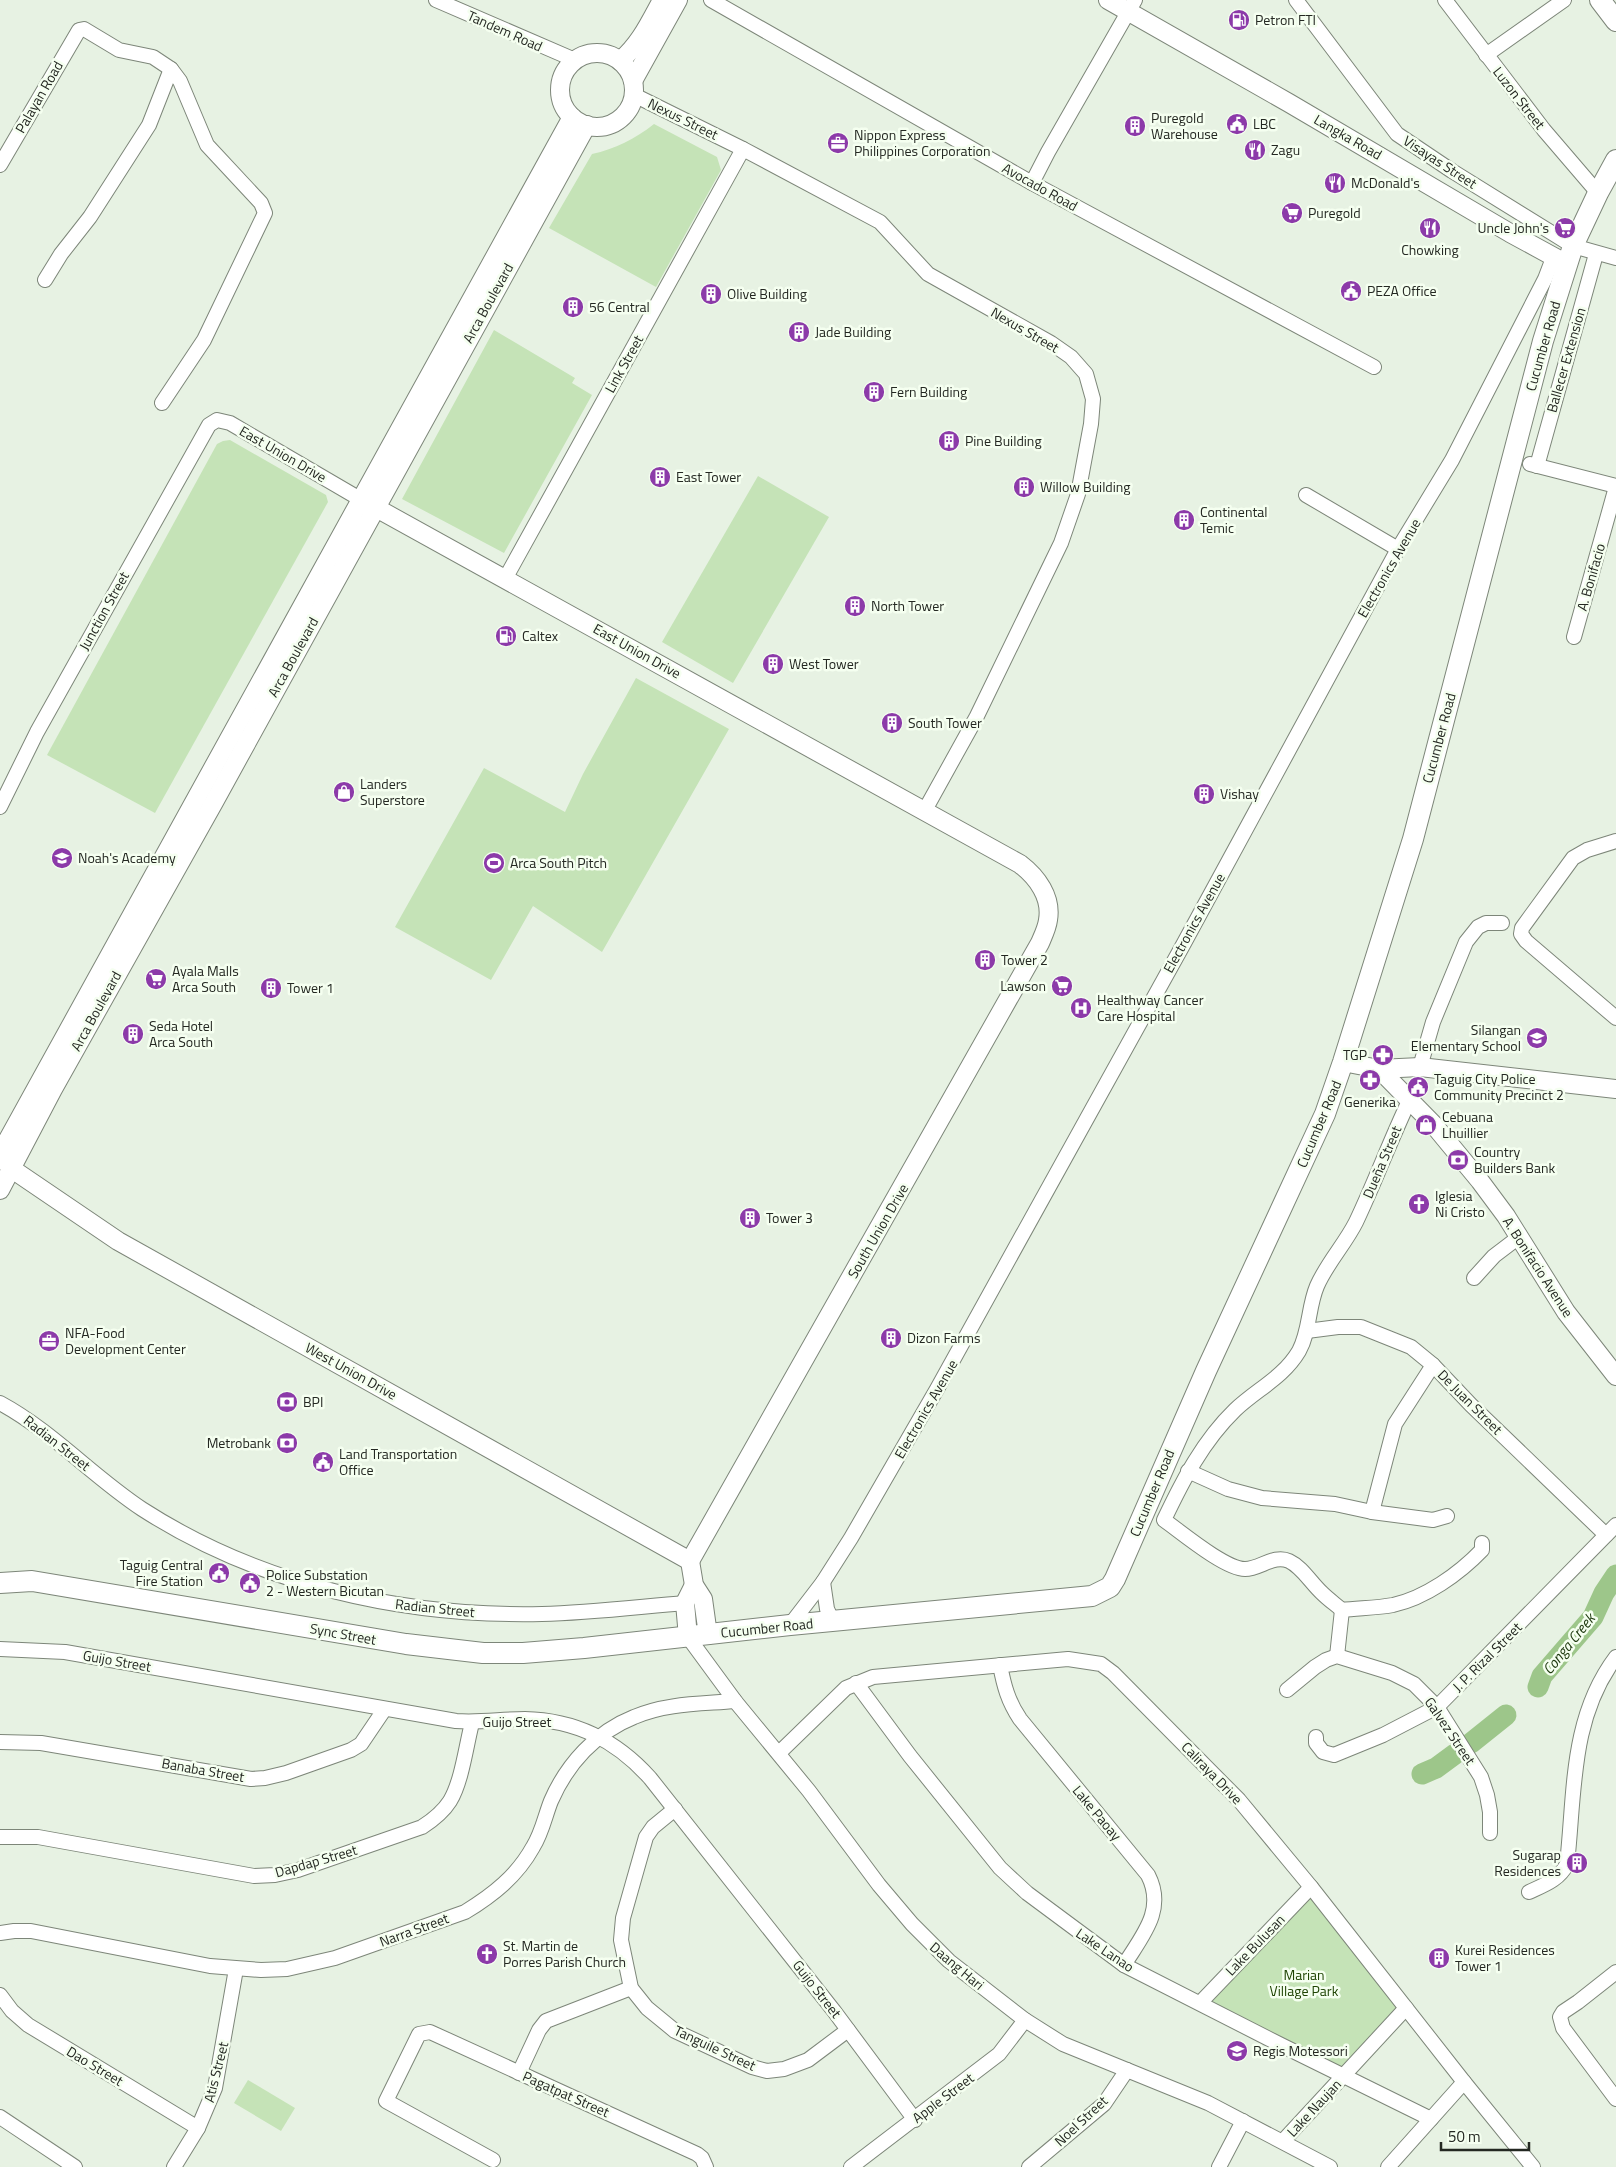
<svg xmlns="http://www.w3.org/2000/svg" width="1616" height="2167" viewBox="0 0 1616 2167" font-family="'Titillium Web',sans-serif">
<rect width="100%" height="100%" fill="#e7f2e3"/>
<g fill="#c5e3b7">
<path d="M654,124L717,157L721,170L656,287L549,228L592,154C615,149 635,139 654,124Z"/>
<path d="M494,330L575,378L572,383L592,395L504,553L402,499Z"/>
<path d="M230,440L326,495L328,502L155,813L47,755L217,444L223,441Z"/>
<path d="M758,476L829,517L733,683L662,642Z"/>
<path d="M636,678L729,729L602,952L533,906L491,980L395,927L484,768L565,812L583,774Z"/>
<path d="M1309,1893L1399,2009L1342,2069L1208,2000Z"/>
<path d="M248,2080L295,2108L281,2131L234,2103Z"/>
</g>
<g fill="none" stroke-linecap="round" stroke-linejoin="round">
<g stroke="#9dc68a" stroke-width="21">
<path d="M1538,1687L1542,1676L1593,1617L1604,1593L1616,1575"/>
<path d="M1471,1743L1506,1715"/>
<path d="M1422,1774L1436,1768L1455,1754"/>
</g>
<g stroke="#7d8679" stroke-width="16">
<g id="minor">
<path d="M436,0L575,60"/>
<path d="M711,0L1032,183L1374,367"/>
<path d="M1296,0L1397,134L1452,171L1573,246L1616,258"/>
<path d="M1445,0L1544,130L1598,193"/>
<path d="M1486,55L1564,0"/>
<path d="M634,95L743,149L880,222L928,274L1051,343L1071,357L1086,374L1093,399L1091,424L1078,494L1061,543L976,718L925,810"/>
<path d="M0,165L79,30L84,29L119,50L153,57L171,69L180,81L207,145L261,203L265,213L204,340L162,403"/>
<path d="M1032,183L1048,152L1135,0"/>
<path d="M45,280L61,254L90,217L149,125L171,69"/>
<path d="M1530,464L1616,486"/>
<path d="M1537,466L1596,254"/>
<path d="M1306,495L1398,549"/>
<path d="M505,579L743,149"/>
<path d="M1574,637L1616,487"/>
<path d="M0,807L37,732L209,425L217,420L230,423L360,499"/>
<path d="M1616,841L1587,850L1573,858L1522,928L1521,934L1526,941L1616,1018"/>
<path d="M1420,1067L1433,1022L1466,942L1478,927L1486,923H1502"/>
<path d="M1474,1278L1494,1256L1519,1237"/>
<path d="M1307,1331L1338,1327H1361L1411,1347L1433,1365L1471,1405L1606,1535"/>
<path d="M0,1403C52,1431 92,1476 142,1509C260,1585 402,1617 542,1614C589,1613 637,1607 685,1603"/>
<path d="M1188,1471L1228,1489L1262,1498L1335,1504L1372,1512L1433,1520L1447,1516"/>
<path d="M1372,1512L1395,1424L1433,1365"/>
<path d="M823,1582L827,1609L833,1622"/>
<path d="M1342,1610C1335,1604 1328,1599 1322,1593C1311,1583 1302,1567 1289,1561C1274,1554 1260,1569 1245,1569C1225,1569 1181,1532 1164,1520C1183,1480 1203,1441 1235,1410C1257,1389 1283,1378 1299,1351C1310,1331 1308,1307 1317,1286C1327,1263 1345,1244 1356,1222C1375,1182 1390,1141 1409,1101"/>
<path d="M1342,1610C1359,1608 1377,1608 1393,1605C1425,1598 1459,1574 1482,1550V1543"/>
<path d="M790,1625L823,1582L851,1538L937,1389L1183,945L1398,549L1452,460L1545,279L1553,258"/>
<path d="M688,1637L735,1701L809,1791L879,1885L912,1924L949,1961L1025,2020L1063,2044L1208,2103L1330,2167"/>
<path d="M0,1649L65,1652L456,1721C479,1723 502,1719 525,1719C576,1720 616,1740 650,1778L834,2011L915,2120"/>
<path d="M1337,1656L1342,1610"/>
<path d="M1000,1665C1004,1686 1008,1701 1020,1719L1148,1875C1166,1910 1142,1936 1124,1965"/>
<path d="M856,1683L910,1756L1000,1868L1027,1893L1124,1965L1281,2045L1431,2119"/>
<path d="M1287,1690L1315,1667L1326,1660L1337,1656L1392,1673L1414,1684L1437,1707L1481,1777L1487,1795L1490,1812V1833"/>
<path d="M1316,1737V1743L1323,1752L1334,1755L1383,1735L1437,1707L1616,1525"/>
<path d="M0,1742L41,1743L251,1779L265,1778L286,1773L351,1750L361,1744L384,1710"/>
<path d="M779,1753L846,1688L873,1677L1068,1659L1101,1664L1113,1673L1239,1800L1311,1887L1464,2082L1533,2167"/>
<path d="M675,1809L653,1827L646,1837L623,1918L621,1940L631,1988L647,2008L675,2031L752,2067L767,2071L784,2069L808,2060L848,2030"/>
<path d="M0,1837H38L254,1876L275,1875L298,1870L422,1827C433,1820 443,1812 450,1801C462,1781 466,1746 472,1723"/>
<path d="M1529,1892C1544,1885 1559,1880 1567,1864C1575,1792 1570,1718 1616,1657"/>
<path d="M0,1933L14,1931H31L210,1966L261,1970L287,1969L335,1958L465,1912C493,1895 517,1876 533,1847C542,1833 545,1816 551,1801C567,1764 596,1732 634,1717C666,1703 702,1704 735,1701"/>
<path d="M1616,1972L1578,2002L1563,2012L1560,2017L1563,2028L1616,2099"/>
<path d="M0,1995L12,2011L28,2025L198,2128"/>
<path d="M1200,2003L1311,1887"/>
<path d="M519,2073L539,2030L546,2021L631,1988"/>
<path d="M0,2117L75,2167"/>
<path d="M1283,2141L1406,2008"/>
<path d="M493,2160L386,2101L419,2034L430,2032L697,2154L702,2158L706,2167"/>
<path d="M174,2167L198,2128L215,2088L236,1969"/>
<path d="M851,2167L999,2054L1025,2020"/>
<path d="M1029,2167L1104,2104L1127,2070"/>
<path d="M1219,2167L1243,2121"/>
<path d="M1388,2167L1464,2082"/>
</g>
</g>
<g stroke="#7d8679" stroke-width="20">
<g id="tertiary">
<path d="M1108,0L1289,103L1510,233L1567,264"/>
<circle cx="597" cy="90" r="37"/>
<path d="M620,61C640,44 650,22 662,0"/>
<path d="M633,81L678,0"/>
<path d="M360,499L1020,864C1037,877 1052,897 1048,920C1047,928 1043,936 1040,943L690,1561"/>
<path d="M1343,1062L1379,1069L1420,1067L1616,1089"/>
<path d="M1379,1069L1433,1124L1480,1181L1506,1216L1566,1312L1616,1376"/>
<path d="M0,1154L572,117"/>
<path d="M5,1161L12,1169L118,1241L690,1561"/>
<path d="M0,1190L53,1089L214,802L587,125"/>
<path d="M690,1561L694,1585L703,1599L708,1635"/>
<path d="M688,1637L685,1603L694,1585"/>
</g>
</g>
<g stroke="#7d8679" stroke-width="22">
<g id="secondary">
<path d="M1600,0L1616,21"/>
<path d="M0,1583L32,1581L406,1644L483,1653H523L584,1648L790,1625L1092,1596L1110,1587L1115,1579L1206,1371L1325,1114L1343,1062L1413,839L1543,341L1573,246L1598,193L1616,160"/>
</g>
</g>
<use href="#minor" stroke="#fff" stroke-width="14"/>
<use href="#tertiary" stroke="#fff" stroke-width="18"/>
<use href="#secondary" stroke="#fff" stroke-width="20"/>
</g>
<defs>
<g id="fuel-disc" transform="scale(1.125)"><circle r="9.5" fill="#8c3aa9" stroke="#f5fff0"/><path d="M-5.5-6h7V0h2V4h1.3V-2.5L3-4.5l.8-.8L6-3V5H2.5V1h-1V6h-7ZM-4.2-4.7v3.2H.2V-4.7Z" fill="#fff"/></g>
<g id="civic-disc" transform="scale(1.125)"><circle r="9.5" fill="#8c3aa9" stroke="#f5fff0"/><path d="M-.6-6.5H3V-4.5H.6V-3L4-1V1h2V6H-6V1h2V-1L-.6-3ZM-1.2 2.5V6h2.4V2.5Z" fill="#fff"/></g>
<g id="building-disc" transform="scale(1.125)"><circle r="9.5" fill="#8c3aa9" stroke="#f5fff0"/><path d="M-4-6H4V6H1V3H-1V6H-4ZM-2.5-4.3h1.7v1.8h-1.7ZM.8-4.3h1.7v1.8H.8ZM-2.5-1h1.7V.8h-1.7ZM.8-1h1.7V.8H.8Z" fill="#fff"/></g>
<g id="office-disc" transform="scale(1.125)"><circle r="9.5" fill="#8c3aa9" stroke="#f5fff0"/><path d="M-6-3h4V-5.5h4V-3h4V5H-6ZM-1-4.5V-3h2v-1.5ZM-6 0V1H6V0Z" fill="#fff"/></g>
<g id="restaurant-disc" transform="scale(1.125)"><circle r="9.5" fill="#8c3aa9" stroke="#f5fff0"/><path d="M-5-6h1v4h1v-4h1v4h1v-4h1v5L-1.5 .5V6h-2V.5L-5-1ZM5-6V6H3V1.5H1.5Q1.5-4 5-6Z" fill="#fff"/></g>
<g id="supermarket-disc" transform="scale(1.125)"><circle r="9.5" fill="#8c3aa9" stroke="#f5fff0"/><path d="M-6-5.5h2.5l.6 2H6L4.5 2H-2.5L-4.4-4H-6ZM-1.5 3.2a1.3 1.3 0 1 0 .1 0ZM3 3.2a1.3 1.3 0 1 0 .1 0Z" fill="#fff"/></g>
<g id="shop-disc" transform="scale(1.125)"><circle r="9.5" fill="#8c3aa9" stroke="#f5fff0"/><path d="M-5-2.5h2.3a2.7 3.5 0 0 1 5.4 0H5L5.5 6h-11ZM-1.5-2.5h3a1.5 2.3 0 0 0-3 0Z" fill="#fff"/></g>
<g id="school-disc" transform="scale(1.125)"><circle r="9.5" fill="#8c3aa9" stroke="#f5fff0"/><path d="M0-5L7-2L0 1L-7-2ZM-4 1L0 2.5L4 1V4Q0 6-4 4Z" fill="#fff"/></g>
<g id="stadium-disc" transform="scale(1.125)"><circle r="9.5" fill="#8c3aa9" stroke="#f5fff0"/><path d="M0-5a6.5 5 0 1 0 0 10a6.5 5 0 1 0 0-10ZM-3.5-1.8h7v3.6h-7Z" fill="#fff"/></g>
<g id="hospital-disc" transform="scale(1.125)"><circle r="9.5" fill="#8c3aa9" stroke="#f5fff0"/><path d="M-5-5h3v3.5h4V-5h3V5h-3V1.5h-4V5h-3Z" fill="#fff"/></g>
<g id="pharmacy-disc" transform="scale(1.125)"><circle r="9.5" fill="#8c3aa9" stroke="#f5fff0"/><path d="M-2-6h4v4h4v4h-4v4h-4v-4h-4v-4h4Z" fill="#fff"/></g>
<g id="bank-disc" transform="scale(1.125)"><circle r="9.5" fill="#8c3aa9" stroke="#f5fff0"/><path d="M-6-4H6V4H-6ZM0-2.3a2.3 2.3 0 1 0 0 4.6a2.3 2.3 0 1 0 0-4.6Z" fill="#fff"/></g>
<g id="church-disc" transform="scale(1.125)"><circle r="9.5" fill="#8c3aa9" stroke="#f5fff0"/><path d="M-1.2-6h2.4v3.5h3.3v2.4h-3.3V6h-2.4V-.1h-3.3v-2.4h3.3Z" fill="#fff"/></g>
</defs>
<g fill-rule="evenodd">
<use href="#fuel-disc" x="1239" y="20"/>
<use href="#civic-disc" x="1237" y="124"/>
<use href="#building-disc" x="1135" y="126"/>
<use href="#office-disc" x="838" y="143"/>
<use href="#restaurant-disc" x="1255" y="150"/>
<use href="#restaurant-disc" x="1335" y="183"/>
<use href="#supermarket-disc" x="1292" y="213"/>
<use href="#restaurant-disc" x="1430" y="228"/>
<use href="#supermarket-disc" x="1565" y="228"/>
<use href="#civic-disc" x="1351" y="291"/>
<use href="#building-disc" x="711" y="294"/>
<use href="#building-disc" x="573" y="307"/>
<use href="#building-disc" x="799" y="332"/>
<use href="#building-disc" x="874" y="392"/>
<use href="#building-disc" x="949" y="441"/>
<use href="#building-disc" x="660" y="477"/>
<use href="#building-disc" x="1024" y="487"/>
<use href="#building-disc" x="1184" y="520"/>
<use href="#building-disc" x="855" y="606"/>
<use href="#fuel-disc" x="506" y="636"/>
<use href="#building-disc" x="773" y="664"/>
<use href="#building-disc" x="892" y="723"/>
<use href="#shop-disc" x="344" y="792"/>
<use href="#building-disc" x="1204" y="794"/>
<use href="#school-disc" x="62" y="858"/>
<use href="#stadium-disc" x="494" y="863"/>
<use href="#building-disc" x="985" y="960"/>
<use href="#supermarket-disc" x="156" y="979"/>
<use href="#supermarket-disc" x="1062" y="986"/>
<use href="#building-disc" x="271" y="988"/>
<use href="#hospital-disc" x="1081" y="1008"/>
<use href="#building-disc" x="133" y="1034"/>
<use href="#school-disc" x="1537" y="1038"/>
<use href="#pharmacy-disc" x="1383" y="1055"/>
<use href="#pharmacy-disc" x="1370" y="1080"/>
<use href="#civic-disc" x="1418" y="1087"/>
<use href="#shop-disc" x="1426" y="1125"/>
<use href="#bank-disc" x="1458" y="1160"/>
<use href="#church-disc" x="1419" y="1204"/>
<use href="#building-disc" x="750" y="1218"/>
<use href="#building-disc" x="891" y="1338"/>
<use href="#office-disc" x="49" y="1341"/>
<use href="#bank-disc" x="287" y="1402"/>
<use href="#bank-disc" x="287" y="1443"/>
<use href="#civic-disc" x="323" y="1462"/>
<use href="#civic-disc" x="219" y="1573"/>
<use href="#civic-disc" x="250" y="1583"/>
<use href="#building-disc" x="1577" y="1863"/>
<use href="#church-disc" x="487" y="1954"/>
<use href="#building-disc" x="1439" y="1958"/>
<use href="#school-disc" x="1237" y="2051"/>
</g>
<g text-anchor="middle" stroke-width="5" stroke-linejoin="round" paint-order="stroke">
<g font-size="14" fill="#242822" stroke="#f5fff0" text-anchor="start">
<text x="1255" y="25">Petron FTI</text>
<text x="1151" y="123">Puregold<tspan x="1151" dy="16">Warehouse</tspan></text>
<text x="1253" y="129">LBC</text>
<text x="854" y="140">Nippon Express<tspan x="854" dy="16">Philippines Corporation</tspan></text>
<text x="1271" y="155">Zagu</text>
<text x="1351" y="188">McDonald's</text>
<text x="1308" y="218">Puregold</text>
<text x="1549" y="233" text-anchor="end">Uncle John's</text>
<text x="1430" y="255" text-anchor="middle">Chowking</text>
<text x="1367" y="296">PEZA Office</text>
<text x="727" y="299">Olive Building</text>
<text x="589" y="312">56 Central</text>
<text x="815" y="337">Jade Building</text>
<text x="890" y="397">Fern Building</text>
<text x="965" y="446">Pine Building</text>
<text x="676" y="482">East Tower</text>
<text x="1040" y="492">Willow Building</text>
<text x="1200" y="517">Continental<tspan x="1200" dy="16">Temic</tspan></text>
<text x="871" y="611">North Tower</text>
<text x="522" y="641">Caltex</text>
<text x="789" y="669">West Tower</text>
<text x="908" y="728">South Tower</text>
<text x="360" y="789">Landers<tspan x="360" dy="16">Superstore</tspan></text>
<text x="1220" y="799">Vishay</text>
<text x="78" y="863">Noah's Academy</text>
<text x="510" y="868">Arca South Pitch</text>
<text x="1001" y="965">Tower 2</text>
<text x="172" y="976">Ayala Malls<tspan x="172" dy="16">Arca South</tspan></text>
<text x="1046" y="991" text-anchor="end">Lawson</text>
<text x="287" y="993">Tower 1</text>
<text x="1097" y="1005">Healthway Cancer<tspan x="1097" dy="16">Care Hospital</tspan></text>
<text x="149" y="1031">Seda Hotel<tspan x="149" dy="16">Arca South</tspan></text>
<text x="1521" y="1035" text-anchor="end">Silangan<tspan x="1521" dy="16">Elementary School</tspan></text>
<text x="1367" y="1060" text-anchor="end">TGP</text>
<text x="1434" y="1084">Taguig City Police<tspan x="1434" dy="16">Community Precinct 2</tspan></text>
<text x="1370" y="1107" text-anchor="middle">Generika</text>
<text x="1442" y="1122">Cebuana<tspan x="1442" dy="16">Lhuillier</tspan></text>
<text x="1474" y="1157">Country<tspan x="1474" dy="16">Builders Bank</tspan></text>
<text x="1435" y="1201">Iglesia<tspan x="1435" dy="16">Ni Cristo</tspan></text>
<text x="766" y="1223">Tower 3</text>
<text x="65" y="1338">NFA-Food<tspan x="65" dy="16">Development Center</tspan></text>
<text x="907" y="1343">Dizon Farms</text>
<text x="303" y="1407">BPI</text>
<text x="271" y="1448" text-anchor="end">Metrobank</text>
<text x="339" y="1459">Land Transportation<tspan x="339" dy="16">Office</tspan></text>
<text x="203" y="1570" text-anchor="end">Taguig Central<tspan x="203" dy="16">Fire Station</tspan></text>
<text x="266" y="1580">Police Substation<tspan x="266" dy="16">2 - Western Bicutan</tspan></text>
<text x="1561" y="1860" text-anchor="end">Sugarap<tspan x="1561" dy="16">Residences</tspan></text>
<text x="503" y="1951">St. Martin de<tspan x="503" dy="16">Porres Parish Church</tspan></text>
<text x="1455" y="1955">Kurei Residences<tspan x="1455" dy="16">Tower 1</tspan></text>
<text x="1253" y="2056">Regis Motessori</text>
</g>
<g font-size="14" fill="#242822" stroke="#f5fff0">
<text transform="translate(505 31) rotate(24)" y="5">Tandem Road</text>
<text transform="translate(39 97) rotate(-60)" y="5">Palayan Road</text>
<text transform="translate(1519 98) rotate(52)" y="5">Luzon Street</text>
<text transform="translate(683 119) rotate(26)" y="5">Nexus Street</text>
<text transform="translate(1348 137) rotate(30)" y="5">Langka Road</text>
<text transform="translate(1440 162) rotate(33)" y="5">Visayas Street</text>
<text transform="translate(1040 187) rotate(29)" y="5">Avocado Road</text>
<text transform="translate(488 303) rotate(-61)" y="5">Arca Boulevard</text>
<text transform="translate(1025 330) rotate(30)" y="5">Nexus Street</text>
<text transform="translate(1543 346) rotate(-74)" y="5">Cucumber Road</text>
<text transform="translate(1566 360) rotate(-74)" y="5">Ballecer Extension</text>
<text transform="translate(624 364) rotate(-61)" y="5">Link Street</text>
<text transform="translate(283 454) rotate(30)" y="5">East Union Drive</text>
<text transform="translate(1389 568) rotate(-60)" y="5">Electronics Avenue</text>
<text transform="translate(1591 577) rotate(-74)" y="5">A. Bonifacio</text>
<text transform="translate(104 611) rotate(-61)" y="5">Junction Street</text>
<text transform="translate(637 651) rotate(29)" y="5">East Union Drive</text>
<text transform="translate(293 657) rotate(-61)" y="5">Arca Boulevard</text>
<text transform="translate(1439 738) rotate(-75)" y="5">Cucumber Road</text>
<text transform="translate(1194 923) rotate(-61)" y="5">Electronics Avenue</text>
<text transform="translate(96 1011) rotate(-61)" y="5">Arca Boulevard</text>
<text transform="translate(1319 1124) rotate(-67)" y="5">Cucumber Road</text>
<text transform="translate(1382 1162) rotate(-67)" y="5">Dueña Street</text>
<text transform="translate(878 1231) rotate(-60)" y="5">South Union Drive</text>
<text transform="translate(1538 1267) rotate(57)" y="5">A. Bonifacio Avenue</text>
<text transform="translate(351 1371) rotate(29)" y="5">West Union Drive</text>
<text transform="translate(1470 1402) rotate(45)" y="5">De Juan Street</text>
<text transform="translate(926 1409) rotate(-60)" y="5">Electronics Avenue</text>
<text transform="translate(57 1443) rotate(38)" y="5">Radian Street</text>
<text transform="translate(1152 1493) rotate(-67)" y="5">Cucumber Road</text>
<text transform="translate(435 1608) rotate(6)" y="5">Radian Street</text>
<text transform="translate(767 1628) rotate(-6)" y="5">Cucumber Road</text>
<text transform="translate(343 1634) rotate(10)" y="5">Sync Street</text>
<text transform="translate(1487 1657) rotate(-45)" y="5">J. P. Rizal Street</text>
<text transform="translate(117 1661) rotate(10)" y="5">Guijo Street</text>
<text x="517" y="1727">Guijo Street</text>
<text transform="translate(1450 1731) rotate(56)" y="5">Galvez Street</text>
<text transform="translate(203 1770) rotate(10)" y="5">Banaba Street</text>
<text transform="translate(1212 1773) rotate(46)" y="5">Caliraya Drive</text>
<text transform="translate(1097 1813) rotate(50)" y="5">Lake Paoay</text>
<text transform="translate(316 1861) rotate(-16)" y="5">Dapdap Street</text>
<text transform="translate(414 1930) rotate(-20)" y="5">Narra Street</text>
<text transform="translate(1255 1945) rotate(-46)" y="5">Lake Bulusan</text>
<text transform="translate(1105 1950) rotate(34)" y="5">Lake Lanao</text>
<text transform="translate(957 1966) rotate(40)" y="5">Daang Hari</text>
<text transform="translate(817 1989) rotate(52)" y="5">Guijo Street</text>
<text transform="translate(715 2048) rotate(25)" y="5">Tanguile Street</text>
<text transform="translate(95 2066) rotate(31)" y="5">Dao Street</text>
<text transform="translate(216 2072) rotate(-76)" y="5">Atis Street</text>
<text transform="translate(566 2094) rotate(24)" y="5">Pagatpat Street</text>
<text transform="translate(943 2098) rotate(-37)" y="5">Apple Street</text>
<text transform="translate(1314 2108) rotate(-47)" y="5">Lake Naujan</text>
<text transform="translate(1081 2121) rotate(-43)" y="5">Noel Street</text>
</g>
<g font-size="14" fill="#1f4404" stroke="#f5fff0">
<text x="1304" y="1980">Marian<tspan x="1304" dy="16">Village Park</tspan></text>
</g>
<g font-size="15" font-style="italic" fill="#203b11" stroke="#f5fff0">
<text transform="translate(1569 1644) rotate(-51)" y="5">Conga Creek</text>
</g>
</g>
<path d="M1441 2142v8h88v-8" fill="none" stroke="#242822" stroke-width="2.5"/>
<text x="1448" y="2142" font-size="15" fill="#242822" stroke="#f5fff0" stroke-width="4" paint-order="stroke">50 m</text>
</svg>
